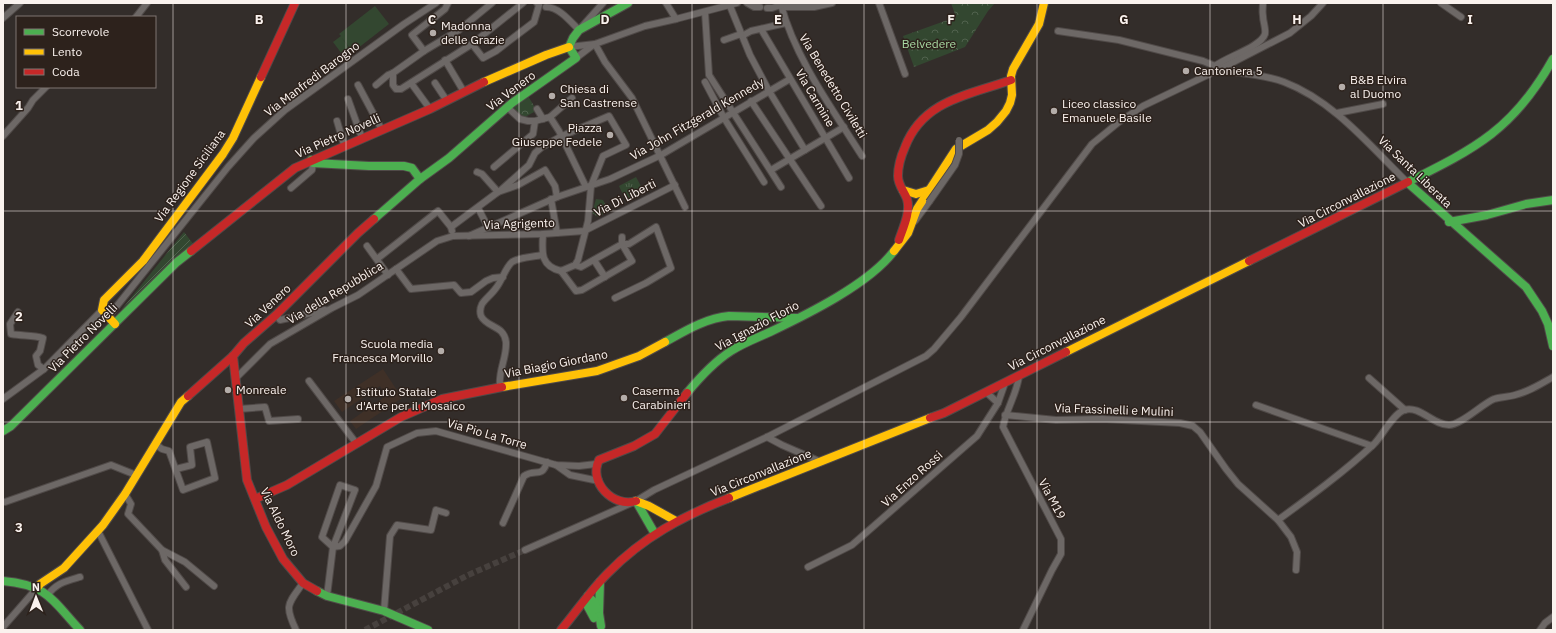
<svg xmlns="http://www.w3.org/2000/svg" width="1556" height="633" viewBox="0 0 1556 633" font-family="'IBM Plex Sans',sans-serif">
<defs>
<pattern id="grass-tufts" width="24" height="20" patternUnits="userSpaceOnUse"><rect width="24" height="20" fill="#334730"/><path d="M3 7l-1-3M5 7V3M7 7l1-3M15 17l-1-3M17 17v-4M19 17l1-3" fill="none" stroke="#51624e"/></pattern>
<pattern id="park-crowns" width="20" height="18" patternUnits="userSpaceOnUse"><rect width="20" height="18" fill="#334730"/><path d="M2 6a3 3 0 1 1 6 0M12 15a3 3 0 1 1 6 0" fill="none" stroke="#51624e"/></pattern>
<pattern id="garden-furrows" width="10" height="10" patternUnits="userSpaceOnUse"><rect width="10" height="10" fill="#334730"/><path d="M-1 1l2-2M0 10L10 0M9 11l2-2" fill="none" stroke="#51624e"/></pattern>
</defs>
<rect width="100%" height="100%" fill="#332d2a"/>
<path fill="#3f3027" d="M383,369L402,398L356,429L350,421L386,396L380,386L342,412L334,401Z"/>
<g fill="url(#grass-tufts)">
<path d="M636,177L644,192L626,201L619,186Z"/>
<path d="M596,199L603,200L609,211L598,217L592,213Z"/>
</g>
<g fill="url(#park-crowns)">
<path d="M951,3H995L988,11L965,47L914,67L903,36L956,17Z"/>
<path d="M528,96L534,106V112L525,117L520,115L514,107Z"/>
</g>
<path fill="url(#garden-furrows)" d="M184,232L194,245L158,275L124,311L122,309Z"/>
<path fill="#334730" d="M375,6L389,24L353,52L342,38L352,52L345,58L333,42L341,36L339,34Z"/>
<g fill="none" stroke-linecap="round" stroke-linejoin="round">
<path stroke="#47413e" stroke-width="6" stroke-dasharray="6 3" stroke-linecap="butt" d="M365,630L468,575L525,550"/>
<g stroke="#504a48" stroke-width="8">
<g id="street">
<path d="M666,3L676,19"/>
<path d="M747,3L754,7H760"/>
<path d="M782,3L781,5C796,60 832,108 862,156"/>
<path d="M879,3L905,74"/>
<path d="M1441,3L1461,17"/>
<path d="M730,6L750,55L769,91L805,150"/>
<path d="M546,7C559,7 570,21 579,30L603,3"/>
<path d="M782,7H814L832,3"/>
<path d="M767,8H772L781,5"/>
<path d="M705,12L709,75L781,187"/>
<path d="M136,17L147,3"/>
<path d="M3,18L20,3"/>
<path d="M761,29L849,178"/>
<path d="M1058,31L1119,40L1203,61L1215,66"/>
<path d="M742,36L751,31L786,23"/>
<path d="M724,40L741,34"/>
<path d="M472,44L483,58L496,51L534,22L539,5L537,3"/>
<path d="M595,44L605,62L632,98L685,207"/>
<path d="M569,47L595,44L645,26L676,19L737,3"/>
<path d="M424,51L412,35L445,9L448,3"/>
<path d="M576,58L593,45"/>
<path d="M445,60L464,92"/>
<path d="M1215,66L1218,70C1239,73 1263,74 1284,82C1334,101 1370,146 1408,183"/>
<path d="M1215,66C1226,57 1261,47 1265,34C1266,28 1263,22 1263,16C1262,11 1263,7 1263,3"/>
<path d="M393,73V85L396,89H401L472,44L523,3"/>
<path d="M705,82L724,118L764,182"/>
<path d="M411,83L430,109"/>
<path d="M435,83L447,101"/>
<path d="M358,85L382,130"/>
<path d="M376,85L388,75L393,73L424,51L459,30L492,3"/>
<path d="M348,99L362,138"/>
<path d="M751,101L821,206"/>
<path d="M507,107L520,119L528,121H535L550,117L572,98"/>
<path d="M537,109L543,119"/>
<path d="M1337,113L1383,104"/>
<path d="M550,117L559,131L586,187"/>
<path d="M337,121L344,145"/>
<path d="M3,136L28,108L33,100L46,87"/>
<path d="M494,167L533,134L535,121"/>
<path d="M771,170L844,127"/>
<path d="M477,172L482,174L498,192"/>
<path d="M291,188L312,170L313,163"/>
<path d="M501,190L529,165L535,153L542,147L562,136L609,116L626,145L603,156L591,186L588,221L578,260L575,265L561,271C540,266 542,252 543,234"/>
<path d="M551,199L557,233"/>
<path d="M478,208L488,227"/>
<path d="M915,221L929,202"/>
<path d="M451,227L498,192L518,185L545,170L555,186L557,197"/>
<path d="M469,236L557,197L610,179L661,155L790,79"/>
<path d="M367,246L388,275"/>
<path d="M377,259L438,211L451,227L452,231"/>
<path d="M594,260L605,277"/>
<path d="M575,265L581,267L622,244H629L656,227L671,268L646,283L615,298"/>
<path d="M396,269L411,289L454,285L461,293L471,292L486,281L493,278L503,277"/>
<path d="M561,271L576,291L582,290L632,261L622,244V237"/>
<path d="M18,312L10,324L11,334C22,336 33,335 43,338L40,351L36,356L38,365L44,369"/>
<path d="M276,315L280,320L325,310"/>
<path d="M108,317L228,167L254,138L285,110L404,24L436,3"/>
<path d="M1019,376C1017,394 1006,409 1003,427L1061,539V554L1052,570L1023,630"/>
<path d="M236,378L270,344L332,308L358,295L437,241L453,236L543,234L584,231L675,185"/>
<path d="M1369,378L1405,410"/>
<path d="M309,381L356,443"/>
<path d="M500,387C498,370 507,358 506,342C504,325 487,328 481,316C480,313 480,308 482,304C485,299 492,294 496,288C502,281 505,268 512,262C520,257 533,257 542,255"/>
<path d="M986,392L998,403"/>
<path d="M3,399L44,369L102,310"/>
<path d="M1256,405L1372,446"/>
<path d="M239,409L265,407L269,421L298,419"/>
<path d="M1005,415L1056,420L1102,419L1180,423L1193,426L1200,432L1226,469L1238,484L1278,520C1311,496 1344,472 1374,444C1383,435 1392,415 1404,410C1420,405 1433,425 1449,425C1461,425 1482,404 1494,399C1500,397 1508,397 1515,395C1530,391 1539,385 1553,377"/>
<path d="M767,437L782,445L821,462"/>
<path d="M155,444L162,449L169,451L183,490L215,478L207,442L190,447L192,465L176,469"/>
<path d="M556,465L570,475L599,481"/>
<path d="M125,494L131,504L128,514L162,550L185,562L214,586"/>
<path d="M5,502L111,465L136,475"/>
<path d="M1278,520L1291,537L1297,552L1296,570"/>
<path d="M503,523L524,476C535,468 542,479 547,462"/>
<path d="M98,531L148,630"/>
<path d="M162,550L165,560L186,587"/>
<path d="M525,550L636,501L654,490L767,437L926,356L934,349L961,317L1092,144L1119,122L1143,106L1218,70L1290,33L1311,16L1323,3"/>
<path d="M808,567L852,545L977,436L998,403L1005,383"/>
<path d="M47,596C56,583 66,581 80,577"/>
<path d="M327,596L333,547L355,490L340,485L322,537L333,547L340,546L345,541L376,486L387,447L417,433L436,431L556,465L579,466L596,464"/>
<path d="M384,611L390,536L397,525L431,530L436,510L446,513"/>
<path d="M3,627L37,588"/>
<path d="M296,630C284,605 288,604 303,583"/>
<path d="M1540,630L1545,623L1553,617"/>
</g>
</g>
<g stroke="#504a48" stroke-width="10">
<g id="fast">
<path d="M569,47L573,38L579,30L628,3"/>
<path d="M311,160L313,163L369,166H404L412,168L420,179"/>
<path d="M1408,182C1476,148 1514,129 1553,59"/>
<path d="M1408,183L1526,287L1542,311L1548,324L1553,346"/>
<path d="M374,219L420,179L449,158L512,103L576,58L569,47"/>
<path d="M1449,222L1487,215L1526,204L1553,200"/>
<path d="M665,342C685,331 706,318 729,316L797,318"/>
<path d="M687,393C700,377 714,362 731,351C743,343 757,338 770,332C808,314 869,284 894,251"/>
<path d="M3,431L11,426L177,262L191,251"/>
<path d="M636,501L655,534"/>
<path d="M3,581C48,585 52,600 80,630"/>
<path d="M600,582L599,613L601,626"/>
<path d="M317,591L327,596L384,611L428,630"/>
<path d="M594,618L587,605L588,596L595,603L597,609"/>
</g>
</g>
<g stroke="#504a48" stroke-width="10">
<g id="slow">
<path d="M484,82L546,55L569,47"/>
<path d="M903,190L916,194L929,190"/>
<path d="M894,251L908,233L917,209L956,149L988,130L997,122L1006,111L1010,103L1012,95L1011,76L1013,69L1039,24L1044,3"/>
<path d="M115,324L102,310L104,300L143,261L223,154L233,138L261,77"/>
<path d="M1066,352L1249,261"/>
<path d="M502,387L597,371L639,356L665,342"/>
<path d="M729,498L930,418"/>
<path d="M636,501L649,506L676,521"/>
<path d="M37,588L40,584L64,568L103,525L125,494L181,402L188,396"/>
</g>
</g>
<g stroke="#504a48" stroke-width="10">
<g id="jam">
<path d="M261,77L295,3"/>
<path d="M899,240C903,228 911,212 907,199C904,191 898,185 898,176C898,166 901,156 905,147C923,100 969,95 1011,80"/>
<path d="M191,251L295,168L430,109L484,82"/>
<path d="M1249,261L1408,182"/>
<path d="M233,356L247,480L266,527L283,559L303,583L317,591"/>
<path d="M188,396L233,356L244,343L276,315L358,233L374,219"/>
<path d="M930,418L944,413L1066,352"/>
<path d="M255,499L287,485L401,417L442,399L502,387"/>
<path d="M636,501C613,508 588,482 599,460L634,446L655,434L687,393"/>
<path d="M561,630C577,611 590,591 608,573C643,537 683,516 729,498"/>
</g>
</g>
<use href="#street" stroke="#6d6866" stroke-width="6"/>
<use href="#fast" stroke="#4caf50" stroke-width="8"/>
<use href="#slow" stroke="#ffc107" stroke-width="8"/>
<use href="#jam" stroke="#c62828" stroke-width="8"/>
<g stroke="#504a48" stroke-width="8" stroke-linecap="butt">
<path id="street-bridge" d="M929,202L955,165L959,154V140"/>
</g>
<use href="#street-bridge" stroke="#6d6866" stroke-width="6"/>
</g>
<path fill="none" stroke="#faf2ee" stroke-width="1" stroke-opacity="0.55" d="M173,3V630M346,3V630M519,3V630M692,3V630M864,3V630M1037,3V630M1210,3V630M1383,3V630M3,211H1553M3,422H1553"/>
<g fill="#b4ada9" stroke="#2d221c" stroke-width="1.5">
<circle cx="433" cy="33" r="4"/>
<circle cx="1186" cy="71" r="4"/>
<circle cx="1342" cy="87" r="4"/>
<circle cx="552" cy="96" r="4"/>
<circle cx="1054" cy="111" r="4"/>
<circle cx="610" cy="135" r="4"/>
<circle cx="441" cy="351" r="4"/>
<circle cx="228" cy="390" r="4"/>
<circle cx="624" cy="398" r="4"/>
<circle cx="348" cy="399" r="4"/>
</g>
<g text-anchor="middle" stroke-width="3" stroke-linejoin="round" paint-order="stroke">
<g font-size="12" fill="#faf2ee" stroke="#2d221c" text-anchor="start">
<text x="441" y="30">Madonna<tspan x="441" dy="14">delle Grazie</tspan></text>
<text x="1194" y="75">Cantoniera 5</text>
<text x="1350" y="84">B&amp;B Elvira<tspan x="1350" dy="14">al Duomo</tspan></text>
<text x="560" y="93">Chiesa di<tspan x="560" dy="14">San Castrense</tspan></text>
<text x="1062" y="108">Liceo classico<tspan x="1062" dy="14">Emanuele Basile</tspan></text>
<text x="602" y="132" text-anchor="end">Piazza<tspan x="602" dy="14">Giuseppe Fedele</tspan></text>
<text x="433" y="348" text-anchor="end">Scuola media<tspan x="433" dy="14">Francesca Morvillo</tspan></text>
<text x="236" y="394">Monreale</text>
<text x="632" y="395">Caserma<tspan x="632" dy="14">Carabinieri</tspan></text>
<text x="356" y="396">Istituto Statale<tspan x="356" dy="14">d'Arte per il Mosaico</tspan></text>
</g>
<g font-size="12" fill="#a8daa3" stroke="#2d221c">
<text x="929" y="48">Belvedere</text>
</g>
<g font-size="12" fill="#faf2ee" stroke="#2d221c">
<text transform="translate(312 79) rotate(-37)" y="4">Via Manfredi Barogno</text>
<text transform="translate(833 86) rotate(59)" y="4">Via Benedetto Civiletti</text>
<text transform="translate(511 91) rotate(-37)" y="4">Via Venero</text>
<text transform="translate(815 98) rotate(59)" y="4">Via Carmine</text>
<text transform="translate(697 119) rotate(-30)" y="4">Via John Fitzgerald Kennedy</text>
<text transform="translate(338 136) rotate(-24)" y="4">Via Pietro Novelli</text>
<text transform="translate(1415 172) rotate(44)" y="4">Via Santa Liberata</text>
<text transform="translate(190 176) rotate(-54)" y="4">Via Regione Siciliana</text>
<text transform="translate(625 198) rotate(-27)" y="4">Via Di Liberti</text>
<text transform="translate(1347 200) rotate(-27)" y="4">Via Circonvallazione</text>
<text transform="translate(519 224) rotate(-2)" y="4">Via Agrigento</text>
<text transform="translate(335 293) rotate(-31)" y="4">Via della Repubblica</text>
<text transform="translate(268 306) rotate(-43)" y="4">Via Venero</text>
<text transform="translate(757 326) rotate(-28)" y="4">Via Ignazio Florio</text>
<text transform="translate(83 338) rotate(-45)" y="4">Via Pietro Novelli</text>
<text transform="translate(1057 343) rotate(-27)" y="4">Via Circonvallazione</text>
<text transform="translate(556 364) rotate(-11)" y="4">Via Biagio Giordano</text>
<text transform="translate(1114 410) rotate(2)" y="4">Via Frassinelli e Mulini</text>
<text transform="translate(487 434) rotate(16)" y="4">Via Pio La Torre</text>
<text transform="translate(761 473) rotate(-22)" y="4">Via Circonvallazione</text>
<text transform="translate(912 479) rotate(-42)" y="4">Via Enzo Rossi</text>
<text transform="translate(1052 499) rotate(62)" y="4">Via M19</text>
<text transform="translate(280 522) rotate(64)" y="4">Via Aldo Moro</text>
</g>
</g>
<g font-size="13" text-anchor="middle" font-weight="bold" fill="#faf2ee" stroke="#2d221c" stroke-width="3" stroke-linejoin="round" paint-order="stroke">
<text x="259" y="24">B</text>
<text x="432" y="24">C</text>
<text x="605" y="24">D</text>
<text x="778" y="24">E</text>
<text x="951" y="24">F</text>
<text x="1124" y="24">G</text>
<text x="1297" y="24">H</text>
<text x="1470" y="24">I</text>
<text x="19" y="110">1</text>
<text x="19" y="321">2</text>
<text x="19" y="532">3</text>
</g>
<rect width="1556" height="633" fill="none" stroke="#faf2ee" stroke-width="8"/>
<rect x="16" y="16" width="140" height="72" fill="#2d221c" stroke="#7f7570"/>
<rect x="24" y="29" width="20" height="6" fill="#4caf50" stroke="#7f7570"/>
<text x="52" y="36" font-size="12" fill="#faf2ee">Scorrevole</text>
<rect x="24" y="49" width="20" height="6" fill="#ffc107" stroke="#7f7570"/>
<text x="52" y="56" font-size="12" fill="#faf2ee">Lento</text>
<rect x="24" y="69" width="20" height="6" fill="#c62828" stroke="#7f7570"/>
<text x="52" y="76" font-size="12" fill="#faf2ee">Coda</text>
<g transform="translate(36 597) rotate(359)" stroke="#2d221c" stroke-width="3" paint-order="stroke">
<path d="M0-3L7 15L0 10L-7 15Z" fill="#faf2ee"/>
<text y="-6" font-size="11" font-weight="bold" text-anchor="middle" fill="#faf2ee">N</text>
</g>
</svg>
